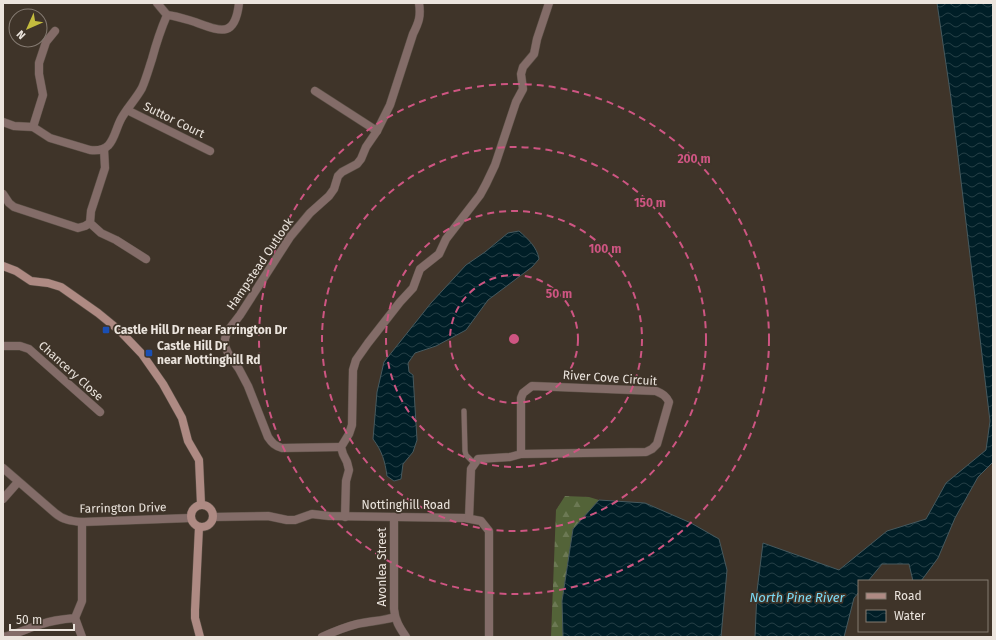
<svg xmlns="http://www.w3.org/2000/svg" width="996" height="640" viewBox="0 0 996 640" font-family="'Fira Sans',sans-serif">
<defs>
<pattern id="forest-firs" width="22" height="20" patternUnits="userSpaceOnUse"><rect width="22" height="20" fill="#536338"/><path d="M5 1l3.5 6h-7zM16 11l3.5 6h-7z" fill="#6c7954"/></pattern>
<pattern id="water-waves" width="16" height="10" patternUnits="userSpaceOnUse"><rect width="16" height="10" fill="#001e27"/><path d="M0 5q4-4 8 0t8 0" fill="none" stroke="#253f46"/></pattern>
</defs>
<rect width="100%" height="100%" fill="#3f3429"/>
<path fill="url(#forest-firs)" d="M565,496L589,497L599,500L573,529L562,601L563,637H551L556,510Z"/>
<g fill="url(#water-waves)" stroke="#46595e">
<path d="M937,3H993V463H992L978,477L955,518L938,558L921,581H913L909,564H882L868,581H859V592L854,598L844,637H755L757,591L763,543L839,570L887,531L926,519L946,483L986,450L990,421L951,98Z"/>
<path d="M519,231C528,239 537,247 539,259L532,267L488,300L466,330L436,346L415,353L408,363L409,372L413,375L417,440L413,452L403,464L401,479L394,481L387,476C385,461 382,451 373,439L377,392L384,362L431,303L466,265L485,252L508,233Z"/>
<path d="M599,500L645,503L691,523L719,539L727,570L721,637H563L562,601L573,529Z"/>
</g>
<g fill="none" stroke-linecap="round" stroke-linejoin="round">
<g stroke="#5b5046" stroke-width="6">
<path id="lane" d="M464,411L465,451L466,455L474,463"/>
</g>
<g stroke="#5b5046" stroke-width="9">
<g id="street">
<path d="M167,15C177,16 185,19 195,22C220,31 235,39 239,3"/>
<path d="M315,91L377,131"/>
<path d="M127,110L210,151"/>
<path d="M3,122L14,126L33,127L50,138L90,150C114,153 113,134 121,119C127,108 136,99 142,88C146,79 149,68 152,59C156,44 161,29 167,15L157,3"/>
<path d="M33,127L43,95L39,74V63L46,42L55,31"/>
<path d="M104,149L105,168L91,211L90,223L101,233L116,240L146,259"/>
<path d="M3,194L9,203L14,207L78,228L85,226L90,223"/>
<path d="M3,346H20L29,349L100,412"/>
<path d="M341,447L282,448C275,446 272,443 268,437L248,386L239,369L228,353L225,346V339L227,332L240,315L290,237L310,213L329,196L334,189L338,176L342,172L357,164L361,159L366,147L377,131L390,105L413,34C419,22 421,16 419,3"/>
<path d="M3,468L55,513C63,520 71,521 82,522L190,518"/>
<path d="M3,499L18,482"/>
<path d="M213,517L268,516L287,520H295L312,514L329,516L465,518L481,521L489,531V637"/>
<path d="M345,517L346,481L349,470L347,462L343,454L341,447L349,434L352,425L353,370L356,360L368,343L400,302L413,288L420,269L439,254L446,239L480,195L486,184L495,165L516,102L523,89L521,74L523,67L534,54L537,39L549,3"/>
<path d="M394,517V609C395,621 400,628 406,637"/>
<path d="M469,518L471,469L478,459L510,457L521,454L646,452L652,449L657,444L669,402C666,396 663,394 656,391L532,386L523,393L521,398V454"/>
<path d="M75,618L82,637"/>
<path d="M3,637C17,634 28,628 42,624C53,620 64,619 75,618L82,601V522"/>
<path d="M322,637C333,632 345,627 357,624C370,621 382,621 395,617"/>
</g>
</g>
<g stroke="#5b5046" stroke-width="9">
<g id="secondary">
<path d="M3,266L16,271L31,281L48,283L61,287L98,313L120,331L142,354L163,384L182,418L188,441L199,460L201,504"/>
<circle cx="202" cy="516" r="11"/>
<path d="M199,527L195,610V618L200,637"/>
</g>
</g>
<use href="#lane" stroke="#836c68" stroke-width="5"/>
<use href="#street" stroke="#836c68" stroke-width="8"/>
<use href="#secondary" stroke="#ae8a83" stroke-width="8"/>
</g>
<g fill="none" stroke="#ce5582" stroke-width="2" stroke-dasharray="7 5">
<circle cx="514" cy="339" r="64"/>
<circle cx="514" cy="339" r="128"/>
<circle cx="514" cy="339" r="192"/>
<circle cx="514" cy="339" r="255"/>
</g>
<g fill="#1a4fb4" stroke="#3f3429" stroke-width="1.5">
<rect x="102" y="326" width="8" height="8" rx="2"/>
<rect x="145" y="349" width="8" height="8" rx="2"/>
</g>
<g text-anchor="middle" stroke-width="3.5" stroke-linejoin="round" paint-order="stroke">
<g font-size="12" fill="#ebe4dd" stroke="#3f3429">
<text transform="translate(174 120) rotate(26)" y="4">Suttor Court</text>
<text transform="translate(260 264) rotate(-56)" y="4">Hampstead Outlook</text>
<text transform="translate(71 371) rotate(42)" y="4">Chancery Close</text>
<text transform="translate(610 378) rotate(4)" y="4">River Cove Circuit</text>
<text x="406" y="509">Nottinghill Road</text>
<text transform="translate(123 508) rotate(-1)" y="4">Farrington Drive</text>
<text transform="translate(382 567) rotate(-90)" y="4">Avonlea Street</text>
</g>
<g font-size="12" font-weight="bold" fill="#ebe4dd" stroke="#3f3429" text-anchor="start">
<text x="114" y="334">Castle Hill Dr near Farrington Dr</text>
<text x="157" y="350">Castle Hill Dr<tspan x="157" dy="14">near Nottinghill Rd</tspan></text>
</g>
<g font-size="13" font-style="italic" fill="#7bdbf6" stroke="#3f3429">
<text x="797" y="602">North Pine River</text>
</g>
</g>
<circle cx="514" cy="339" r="6" fill="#ce5582" stroke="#3f3429" stroke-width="2"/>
<g font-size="12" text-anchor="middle" font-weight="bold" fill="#ce5582" stroke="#3f3429" stroke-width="3.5" stroke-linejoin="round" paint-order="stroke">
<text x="694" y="163">200 m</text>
<text x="650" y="207">150 m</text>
<text x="605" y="253">100 m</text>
<text x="559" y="298">50 m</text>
</g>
<rect width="996" height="640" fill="none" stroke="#ebe4dd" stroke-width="8"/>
<rect x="858" y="580" width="130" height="52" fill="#3f3429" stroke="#847a71"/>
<rect x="866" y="593" width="20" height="6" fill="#ae8a83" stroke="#847a71"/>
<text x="894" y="600" font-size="12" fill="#ebe4dd">Road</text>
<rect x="866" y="610" width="20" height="12" fill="url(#water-waves)" stroke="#847a71"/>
<text x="894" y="620" font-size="12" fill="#ebe4dd">Water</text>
<g transform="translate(28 28) rotate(225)"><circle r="19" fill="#3f3429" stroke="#847a71"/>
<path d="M0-3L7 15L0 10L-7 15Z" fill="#c4bc3e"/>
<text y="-6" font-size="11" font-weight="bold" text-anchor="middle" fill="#ebe4dd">N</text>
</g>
<path d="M10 624v6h64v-6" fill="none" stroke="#ebe4dd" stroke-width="2"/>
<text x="16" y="624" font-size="12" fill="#ebe4dd" stroke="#3f3429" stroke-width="3" paint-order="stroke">50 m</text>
</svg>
